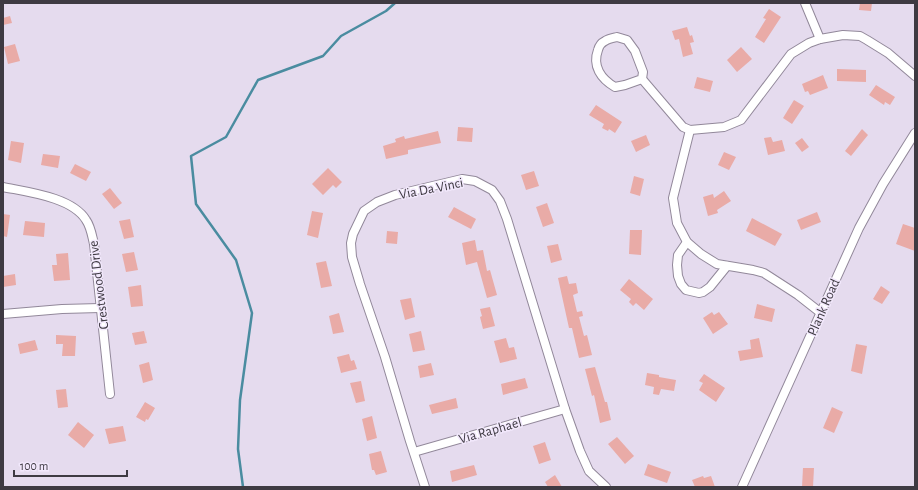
<svg xmlns="http://www.w3.org/2000/svg" width="918" height="490" viewBox="0 0 918 490" font-family="'Alegreya Sans',sans-serif">
<rect width="100%" height="100%" fill="#e5dbee"/>
<g fill="none" stroke-linecap="round" stroke-linejoin="round">
<path stroke="#4a8ca0" stroke-width="2.5" d="M243,487L238,449L240,400L252,313L236,260L196,204L191,156L226,137L258,80L323,56L341,36L386,11L395,3"/>
</g>
<g fill="#e9aba7">
<path d="M860,3H872L871,11L859,10Z"/>
<path d="M769,9L781,17L764,43L755,37L766,19L763,18Z"/>
<path d="M10,16L12,23L3,25V18Z"/>
<path d="M687,27L690,36L692,35L694,42L690,43L693,54L683,57L679,39L675,40L672,31Z"/>
<path d="M15,44L20,61L8,64L4,47Z"/>
<path d="M741,47L752,59L737,72L727,60Z"/>
<path d="M837,69L866,70V82L837,81Z"/>
<path d="M823,75L828,88L810,95L808,91L805,92L802,84Z"/>
<path d="M697,77L713,81L710,92L694,88Z"/>
<path d="M876,85L895,97L890,105L885,102L884,105L869,95Z"/>
<path d="M794,100L804,106L792,124L783,118Z"/>
<path d="M596,105L622,122L615,133L609,129L608,131L602,128L604,124L589,115Z"/>
<path d="M458,127L473,128L472,142L457,141Z"/>
<path d="M862,129L868,135L851,156L845,151Z"/>
<path d="M438,131L441,143L408,150V154L386,159L383,146L396,142L395,139L404,136L405,139Z"/>
<path d="M646,135L650,145L636,152L631,141Z"/>
<path d="M771,137L773,142L782,140L785,151L768,155L764,138Z"/>
<path d="M802,138L809,147L802,152L795,143Z"/>
<path d="M11,141L24,143L21,163L8,160Z"/>
<path d="M724,152L736,157L729,170L718,165Z"/>
<path d="M43,154L60,156L58,168L41,165Z"/>
<path d="M75,164L91,172L86,181L70,173Z"/>
<path d="M328,168L342,182L336,188L333,185L323,195L312,184Z"/>
<path d="M534,171L539,186L526,190L521,175Z"/>
<path d="M634,176L644,179L640,196L630,193Z"/>
<path d="M110,188L122,203L114,209L102,194Z"/>
<path d="M724,191L731,201L717,210L718,213L708,216L703,197L713,194L714,198Z"/>
<path d="M547,203L554,223L543,227L536,207Z"/>
<path d="M454,207L476,219L471,229L448,217Z"/>
<path d="M312,211L323,213L318,238L307,235Z"/>
<path d="M817,212L821,222L801,230L797,220Z"/>
<path d="M3,214L10,215L7,237L3,236Z"/>
<path d="M752,218L782,234L775,246L746,231Z"/>
<path d="M130,219L134,237L124,239L119,221Z"/>
<path d="M25,221L45,223L44,237L23,235Z"/>
<path d="M903,224L915,228V251L896,244Z"/>
<path d="M630,230H642L641,255L629,254Z"/>
<path d="M387,231L398,232L397,244L386,243Z"/>
<path d="M475,240L477,251L483,250L487,271L490,270L497,295L487,298L477,262L466,265L462,243Z"/>
<path d="M558,244L562,260L551,263L547,246Z"/>
<path d="M134,252L138,270L126,272L122,254Z"/>
<path d="M68,253L70,280L54,281L52,265H57L56,254Z"/>
<path d="M326,261L332,286L321,288L316,263Z"/>
<path d="M15,274L16,285L3,287V276Z"/>
<path d="M567,276L569,284L576,283L578,293L573,295L577,312L582,311L583,316L579,317L584,336L587,335L592,355L579,358L572,328H569L558,278Z"/>
<path d="M629,279L653,299L644,310L636,303L633,306L629,302L631,299L620,290Z"/>
<path d="M141,285L143,306L131,307L128,287Z"/>
<path d="M881,286L890,292L882,304L873,299Z"/>
<path d="M411,298L415,317L405,320L400,300Z"/>
<path d="M757,304L775,309L772,322L754,318Z"/>
<path d="M490,307L495,326L483,329L480,317L482,316L480,309Z"/>
<path d="M712,312L714,315L719,312L728,324L713,334L703,318Z"/>
<path d="M339,313L344,332L333,334L329,316Z"/>
<path d="M144,331L147,343L135,345L132,333Z"/>
<path d="M421,331L425,350L413,352L409,334Z"/>
<path d="M56,335L76,336L75,356H62L63,344H56Z"/>
<path d="M506,338L509,348L514,347L517,359L500,363L494,341Z"/>
<path d="M759,338L763,357L740,361L738,351L751,349L750,340Z"/>
<path d="M35,340L38,350L20,354L18,344Z"/>
<path d="M856,344L867,346L862,374L851,371Z"/>
<path d="M349,354L351,361L354,360L357,369L341,373L337,357Z"/>
<path d="M149,362L153,380L143,383L139,365Z"/>
<path d="M431,363L434,375L420,378L418,366Z"/>
<path d="M595,367L605,402H607L611,420L600,423L594,395L592,396L585,369Z"/>
<path d="M647,373L659,375V377L676,380L674,391L661,389L659,395L653,394L654,387L645,385Z"/>
<path d="M704,374L725,388L716,402L699,390L703,383L699,381Z"/>
<path d="M525,378L528,388L503,395L501,384Z"/>
<path d="M361,381L365,401L356,403L350,383Z"/>
<path d="M66,389L68,407L58,408L56,390Z"/>
<path d="M456,398L458,408L432,414L429,405Z"/>
<path d="M145,402L155,408L148,420L146,419L145,422L136,417Z"/>
<path d="M832,407L843,412L834,433L823,428Z"/>
<path d="M372,416L377,438L367,441L362,419Z"/>
<path d="M78,422L94,435L84,448L68,435Z"/>
<path d="M123,426L126,441L109,444L105,429Z"/>
<path d="M617,437L634,456L625,464L608,444Z"/>
<path d="M545,442L551,460L539,464L533,446Z"/>
<path d="M381,451L387,472L376,475L374,470H372L369,454Z"/>
<path d="M648,464L671,472L667,483L644,475Z"/>
<path d="M474,465L477,475L452,482L450,471Z"/>
<path d="M803,468H814L813,487H802Z"/>
<path d="M555,475L562,487H548L545,482Z"/>
<path d="M703,476L704,478L711,476L715,487H695L692,480Z"/>
</g>
<g fill="none" stroke-linecap="round" stroke-linejoin="round">
<g stroke="#92889a" stroke-width="10">
<g id="minor">
<path d="M805,3L820,39"/>
<path d="M617,37L627,40L635,51L643,72L642,79L625,85L615,87C601,79 592,66 598,50C599,46 601,43 605,41C608,39 613,38 617,37Z"/>
<path d="M642,79L683,127L690,130L724,127L741,120L791,54L809,43L820,39L843,35L860,36L867,40L888,53L915,76"/>
<path d="M690,130L673,198L677,223L687,242L701,254L717,264L753,270L764,273L798,295L821,313"/>
<path d="M3,187C27,192 72,197 86,220C91,227 92,236 94,244L110,394"/>
<path d="M687,242L678,255L677,265L678,276L681,284L686,290L699,293L703,292L710,287L727,266"/>
<path d="M3,314L62,309L100,308"/>
<path d="M414,452L565,409"/>
<path d="M425,487L410,441L385,357L360,284L352,257L351,243L353,234L364,211L377,202L395,195L462,179L475,181L492,190L500,201L507,219L565,409L580,451L589,471L606,487"/>
<path d="M742,487L859,228L883,184L915,133"/>
</g>
</g>
<use href="#minor" stroke="#fff" stroke-width="8"/>
</g>
<g text-anchor="middle" stroke-width="3" stroke-linejoin="round" paint-order="stroke">
<g font-size="14" fill="#3e3a42" stroke="#f2e8fc">
<text transform="translate(431 188) rotate(-11)" y="5">Via Da Vinci</text>
<text transform="translate(98 285) rotate(-97)" y="5">Crestwood Drive</text>
<text transform="translate(823 307) rotate(-66)" y="5">Plank Road</text>
<text transform="translate(490 430) rotate(-16)" y="5">Via Raphael</text>
</g>
</g>
<rect width="918" height="490" fill="none" stroke="#3e3a42" stroke-width="8"/>
<path d="M14 470v6h113v-6" fill="none" stroke="#3e3a42" stroke-width="2"/>
<text x="20" y="470" font-size="12" fill="#3e3a42" stroke="#f2e8fc" stroke-width="3" paint-order="stroke">100 m</text>
</svg>
